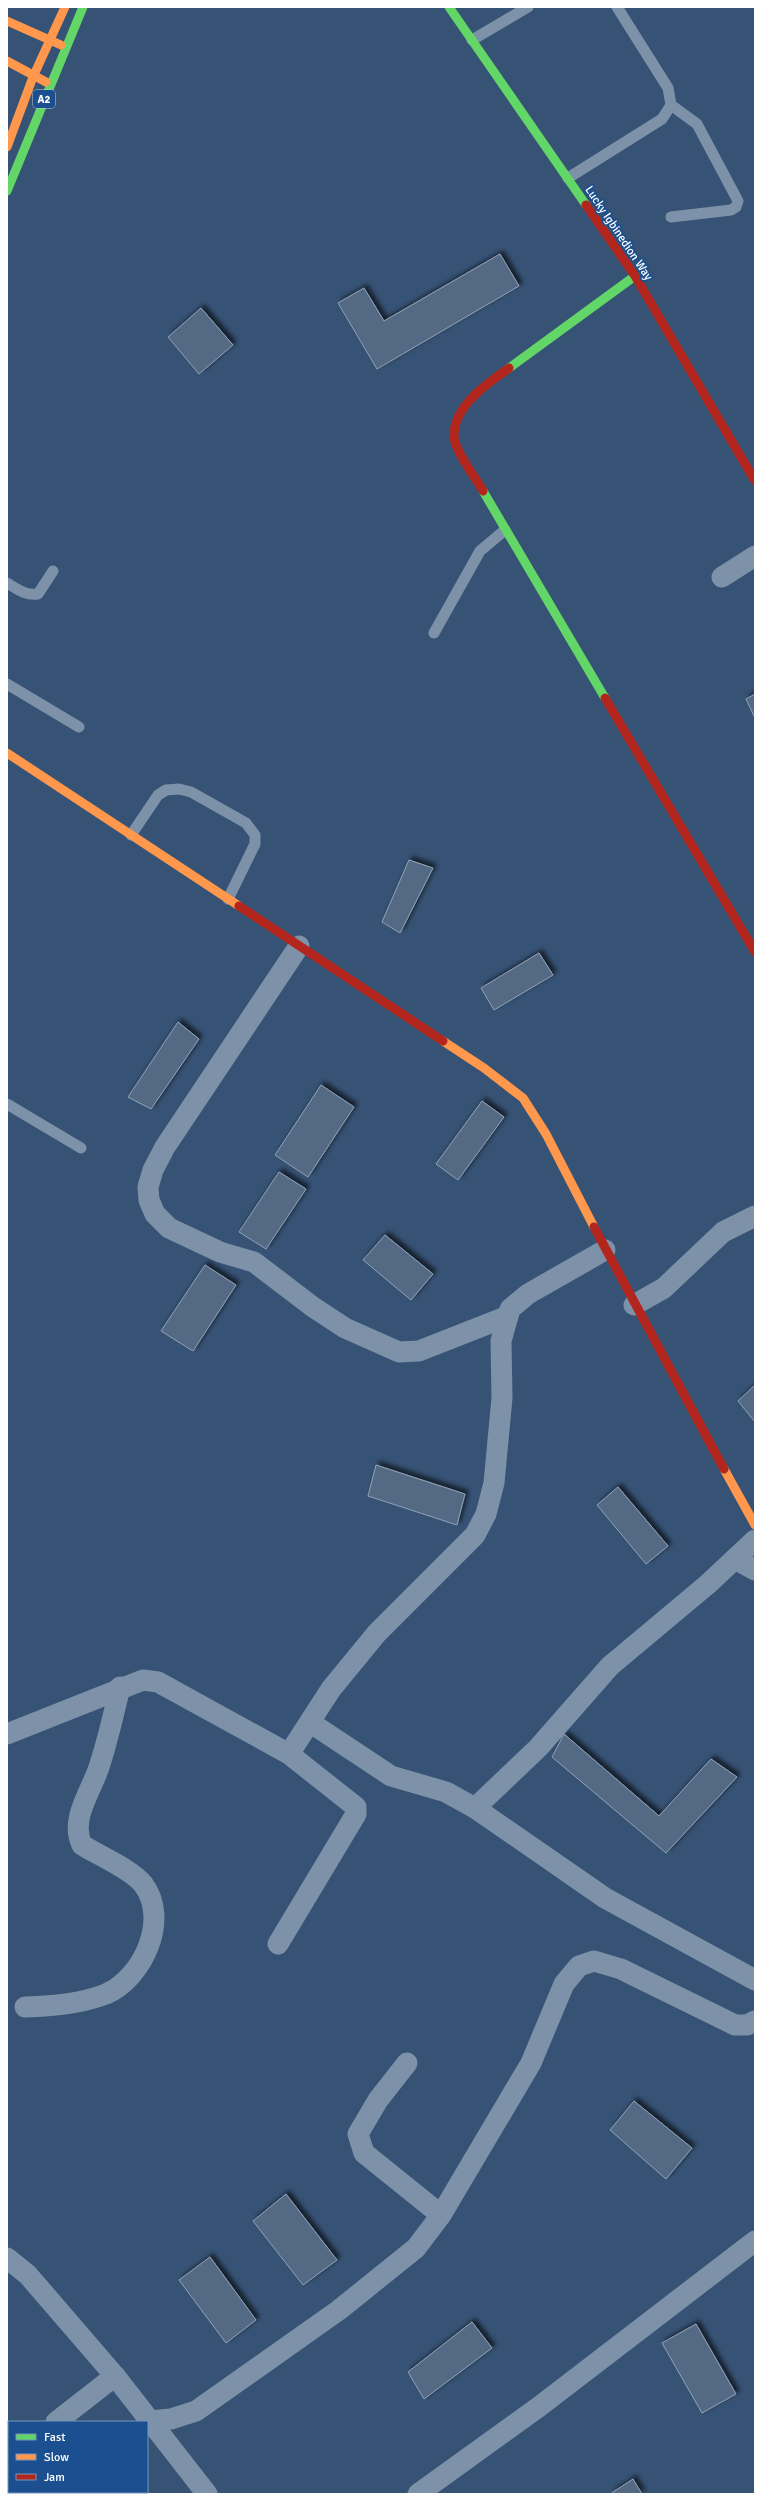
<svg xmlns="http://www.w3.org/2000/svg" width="762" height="2501" viewBox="0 0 762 2501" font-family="Signika,sans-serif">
<defs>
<filter id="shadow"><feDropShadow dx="3.5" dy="-3.5" stdDeviation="2" flood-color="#0009"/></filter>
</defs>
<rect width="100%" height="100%" fill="#365274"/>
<g fill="#526984" stroke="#92a2b6" filter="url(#shadow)">
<path d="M500,254L519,286L377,369L338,303L364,288L384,321Z"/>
<path d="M201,308L233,345L199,374L168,337Z"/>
<path d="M755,694V718L746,699Z"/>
<path d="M409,860L433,868L400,933L382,922Z"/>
<path d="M539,953L553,975L494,1010L481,988Z"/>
<path d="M178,1022L199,1039L151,1109L128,1097Z"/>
<path d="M321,1085L354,1107L308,1177L275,1155Z"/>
<path d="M482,1101L504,1117L458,1180L436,1164Z"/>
<path d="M279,1172L306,1189L266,1249L239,1232Z"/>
<path d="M385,1235L433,1274L411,1300L363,1260Z"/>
<path d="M205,1265L236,1285L193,1351L161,1331Z"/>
<path d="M755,1385V1422L738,1401Z"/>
<path d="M376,1465L465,1494L457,1525L368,1496Z"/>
<path d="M618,1487L668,1546L646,1564L597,1505Z"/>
<path d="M564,1734L659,1816L711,1759L737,1777L666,1853L552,1757Z"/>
<path d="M634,2101L692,2148L666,2179L610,2130Z"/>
<path d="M286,2194L337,2260L303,2285L253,2221Z"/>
<path d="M210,2257L256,2320L226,2343L179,2280Z"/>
<path d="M472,2322L492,2348L424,2399L408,2372Z"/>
<path d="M696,2324L736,2394L702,2413L662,2343Z"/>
<path d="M633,2479L642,2494H610Z"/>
<path d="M54,2492H88L86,2494H55Z"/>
</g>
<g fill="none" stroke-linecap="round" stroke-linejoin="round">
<g stroke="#7d92a8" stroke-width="11">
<path d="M472,40L528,7"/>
<path d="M568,178L662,119L671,105L668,88L617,7"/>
<path d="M671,217L731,210L736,207L738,201L697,124L671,105"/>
<path d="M7,583C17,589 26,596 38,594L53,571"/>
<path d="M434,633L480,551L505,530"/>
<path d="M7,684L79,727"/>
<path d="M131,835L158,795L166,790L179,789L191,792L246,823L255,835V844L228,899"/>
<path d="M7,1104L81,1148"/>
</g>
<g stroke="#7d92a8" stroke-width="21">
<path d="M722,577L755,556"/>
<path d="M299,946L165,1147L153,1170L148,1187L149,1200L155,1214L169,1228L220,1252L254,1262L313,1307L345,1328L399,1352L419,1351L508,1316"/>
<path d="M634,1305L664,1288L723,1232L755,1216"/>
<path d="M735,1559L755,1570"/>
<path d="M311,1723L391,1776L446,1792L475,1808L605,1898L755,1980"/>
<path d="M7,1734L143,1680L158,1682L289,1754L356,1807V1814L278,1944"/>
<path d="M289,1754L331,1689L377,1633L475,1535L486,1514L494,1483L502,1398L501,1341L510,1309L528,1294L605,1250"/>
<path d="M475,1808L538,1748L610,1666L708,1584L755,1540"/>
<path d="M25,2007C53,2006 80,2004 106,1994C143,1978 170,1919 143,1884C131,1869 98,1855 82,1845C69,1818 93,1789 100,1764C108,1739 114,1713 120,1687"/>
<path d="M407,2063L378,2100L358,2134L364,2153L441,2215"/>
<path d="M7,2258L28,2275L115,2376L207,2494"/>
<path d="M150,2421L171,2419L196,2411L339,2310L416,2248L441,2215L531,2063L564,1984L579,1966L594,1961L621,1969L735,2025H747L755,2021"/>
<path d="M56,2422L115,2376"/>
<path d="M7,2461L9,2459"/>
<path d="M418,2494L540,2406L755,2241"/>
</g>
<g stroke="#63d668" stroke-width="9">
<path d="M449,7L586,205"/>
<path d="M7,191L83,7"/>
<path d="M509,368L635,276"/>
<path d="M483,491L605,698"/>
</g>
<g stroke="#ff974d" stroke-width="9">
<path d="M7,21L61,45"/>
<path d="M7,61L46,82"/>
<path d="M7,147L33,77L65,7"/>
<path d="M7,753L239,906"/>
<path d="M443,1041L484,1068L523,1098L546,1134L594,1227"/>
<path d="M724,1469L755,1525"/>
</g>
<g stroke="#b3261e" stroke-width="9">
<path d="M586,205L635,276L755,481"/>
<path d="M483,491C475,477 453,449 454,434C455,405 488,383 509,368"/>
<path d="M605,698L755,952"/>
<path d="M239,906L443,1041"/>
<path d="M594,1227L724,1469"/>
</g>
</g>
<g text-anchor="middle" stroke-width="3.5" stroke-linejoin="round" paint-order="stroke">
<rect fill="#1b4f8f" stroke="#bbcadd" stroke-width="1" x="33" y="90" width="22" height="18" rx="3"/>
<g font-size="11" font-weight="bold" fill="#fff">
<text x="44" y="103">A2</text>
</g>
<g font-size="12" fill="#fff" stroke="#1b4f8f">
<text transform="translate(619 233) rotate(56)" y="4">Lucky Igbinedion Way</text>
</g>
</g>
<rect width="762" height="2501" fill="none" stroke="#ffffff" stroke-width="16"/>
<rect x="8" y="2421" width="140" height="72" fill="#1b4f8f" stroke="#7695bc"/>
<rect x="16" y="2434" width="20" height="6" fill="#63d668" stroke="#7695bc"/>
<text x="44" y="2441" font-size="12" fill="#ffffff">Fast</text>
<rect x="16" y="2454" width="20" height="6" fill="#ff974d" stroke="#7695bc"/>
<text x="44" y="2461" font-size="12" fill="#ffffff">Slow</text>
<rect x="16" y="2474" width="20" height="6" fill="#b3261e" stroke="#7695bc"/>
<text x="44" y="2481" font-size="12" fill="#ffffff">Jam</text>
</svg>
